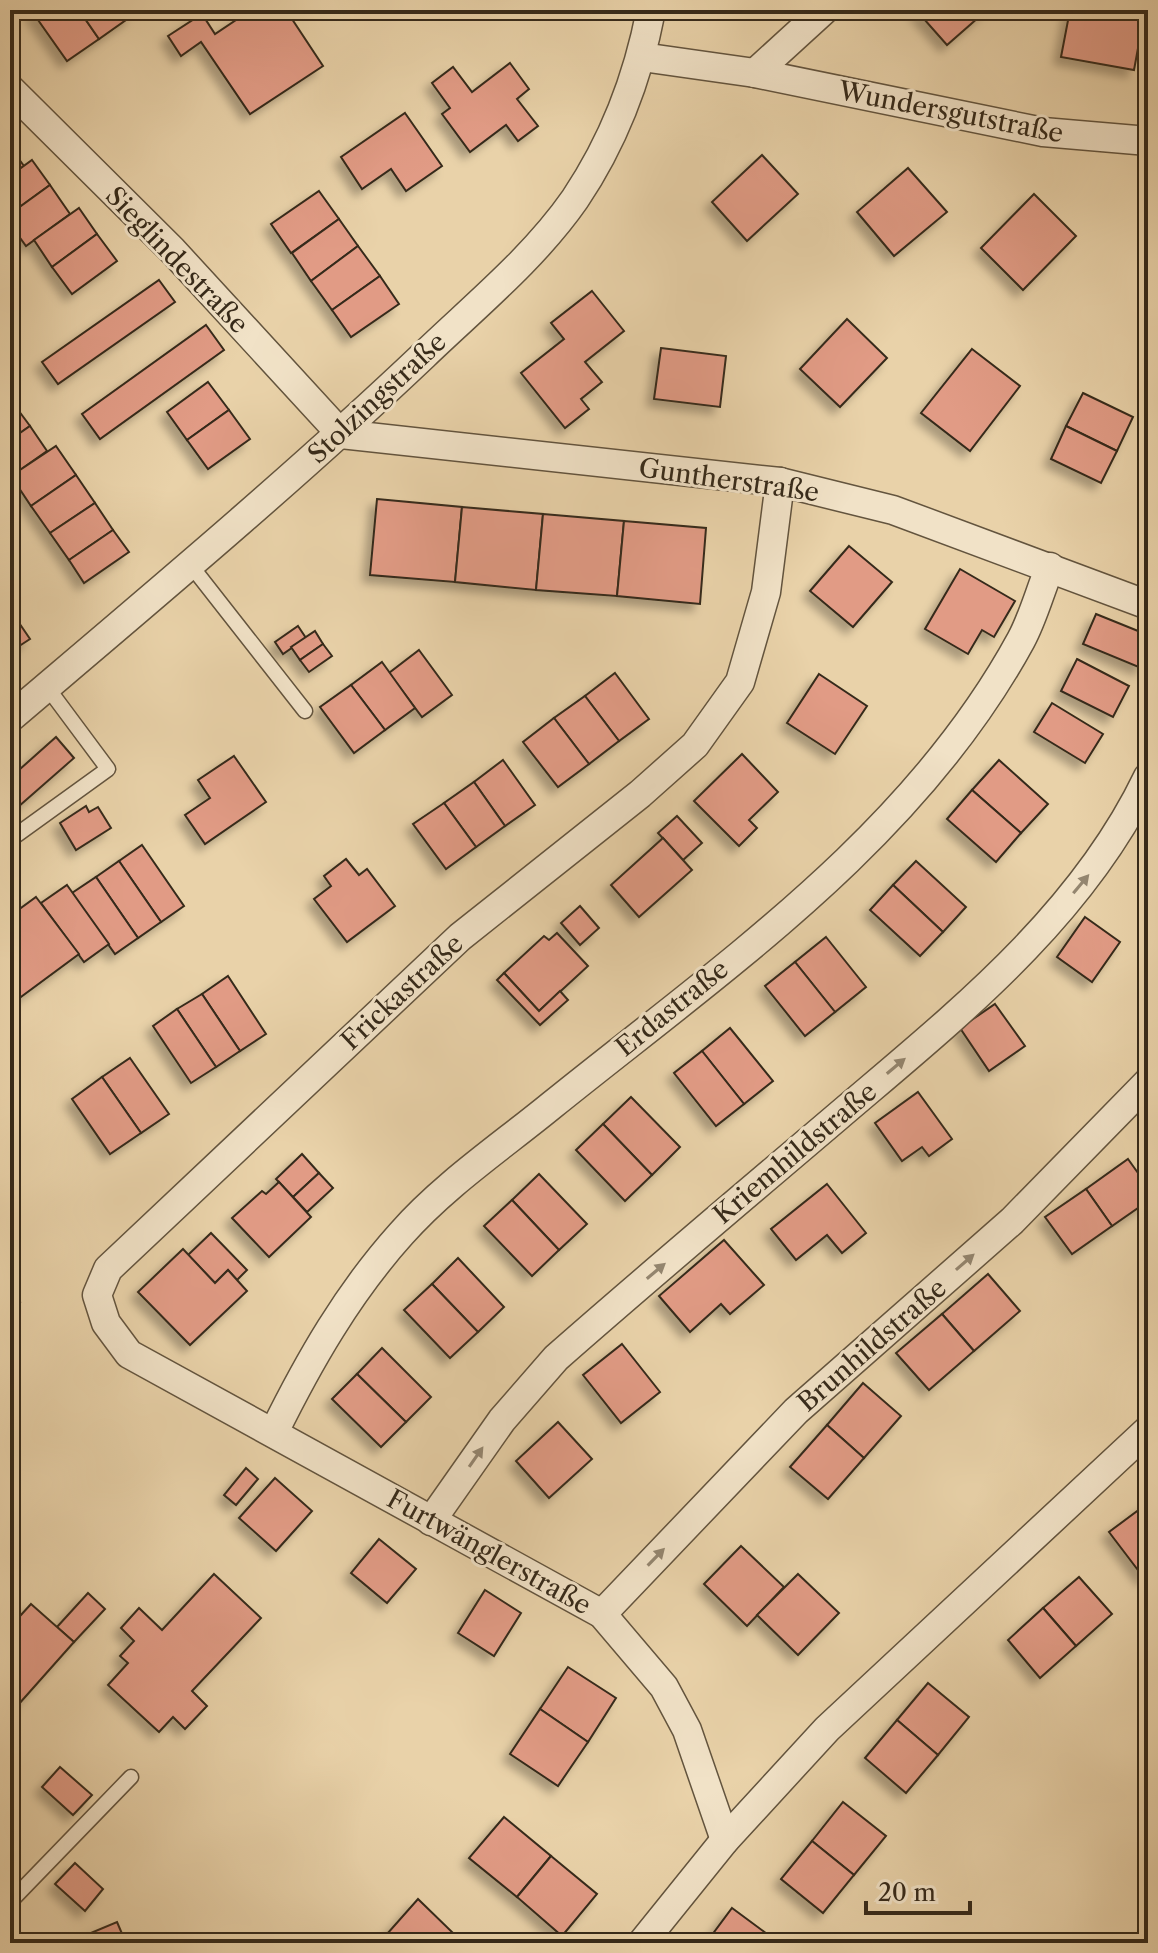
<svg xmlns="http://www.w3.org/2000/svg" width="1158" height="1953" viewBox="0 0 1158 1953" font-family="'Libre Caslon Text',serif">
<defs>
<filter id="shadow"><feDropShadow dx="-7" dy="7" stdDeviation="4" flood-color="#0004"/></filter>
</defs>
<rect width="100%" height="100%" fill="#e9d2a9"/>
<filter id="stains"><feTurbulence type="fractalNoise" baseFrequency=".0025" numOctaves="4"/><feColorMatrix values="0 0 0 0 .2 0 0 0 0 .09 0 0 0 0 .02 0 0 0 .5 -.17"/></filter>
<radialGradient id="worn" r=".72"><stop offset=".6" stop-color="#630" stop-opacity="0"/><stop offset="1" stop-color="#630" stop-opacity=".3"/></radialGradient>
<g fill="#e19b85" stroke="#362a1a" stroke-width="2" filter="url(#shadow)">
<path d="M31,10H79L99,39L67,61Z"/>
<path d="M79,10H129L133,15L99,39Z"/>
<path d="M251,10H286L323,66L250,114L201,42L181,56L168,36L202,14L215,34Z"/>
<path d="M916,10H987L947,45Z"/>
<path d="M1070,10H1145L1134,70L1061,57Z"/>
<path d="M510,63L529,89L517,99L538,126L518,141L506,125L470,152L442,114L450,108L432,83L453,67L472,92Z"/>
<path d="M405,113L442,166L406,191L391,169L362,189L341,157Z"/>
<path d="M10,147L24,166L10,176Z"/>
<path d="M762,155L798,194L747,241L712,202Z"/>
<path d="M32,160L50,185L10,214V176Z"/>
<path d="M908,168L947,212L894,256L857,212Z"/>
<path d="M50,185L70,214L26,246L10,224V214Z"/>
<path d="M319,191L339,219L291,253L271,224Z"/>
<path d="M1034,194L1076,236L1023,290L981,248Z"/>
<path d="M79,208L97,234L52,267L34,240Z"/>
<path d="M339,219L358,246L311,281L292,253Z"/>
<path d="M97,234L117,261L72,294L52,267Z"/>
<path d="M358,246L380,276L332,310L311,281Z"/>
<path d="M380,276L399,304L351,337L332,310Z"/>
<path d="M159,280L175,302L58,384L42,362Z"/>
<path d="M592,291L624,331L585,362L602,382L581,399L589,409L565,428L521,373L564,339L551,323Z"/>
<path d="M847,319L887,358L840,407L800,369Z"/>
<path d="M206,325L224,350L100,439L82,414Z"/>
<path d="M661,348L726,356L720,407L654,399Z"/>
<path d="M972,349L1020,386L970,451L921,413Z"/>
<path d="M208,382L229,410L187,440L167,412Z"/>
<path d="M1083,393L1133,417L1117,451L1066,426Z"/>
<path d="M10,399L30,426L10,440Z"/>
<path d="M229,410L250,439L208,469L187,440Z"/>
<path d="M30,426L47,451L10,477V440Z"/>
<path d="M1066,426L1117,451L1101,483L1051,459Z"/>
<path d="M56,446L76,475L31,506L11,476Z"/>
<path d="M76,475L95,503L50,533L31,506Z"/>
<path d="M377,499L462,507L455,582L370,575Z"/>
<path d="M95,503L113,530L69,560L50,533Z"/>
<path d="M462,507L543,514L536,590L455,582Z"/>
<path d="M543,514L624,521L617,596L536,590Z"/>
<path d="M624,521L706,528L700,604L617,596Z"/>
<path d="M113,530L129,552L84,583L69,560Z"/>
<path d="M849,546L892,582L853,627L810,591Z"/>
<path d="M960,569L1015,601L994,637L982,630L968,654L925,629Z"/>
<path d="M11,611L30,639L10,652V612Z"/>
<path d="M1096,614L1148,635V652L1141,668L1083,644Z"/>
<path d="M298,626L306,638L283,654L275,642Z"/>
<path d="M315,631L323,644L300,660L291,647Z"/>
<path d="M323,644L332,656L309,672L300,660Z"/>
<path d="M419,650L452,695L422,717L389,673Z"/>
<path d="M1077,659L1129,686L1113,717L1061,691Z"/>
<path d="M382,662L415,708L385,730L351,685Z"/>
<path d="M615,673L649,719L619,741L585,696Z"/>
<path d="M819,674L867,706L835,754L787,723Z"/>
<path d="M351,685L385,730L354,753L320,707Z"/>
<path d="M585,696L619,741L589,764L554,718Z"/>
<path d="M1052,703L1103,734L1085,763L1034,732Z"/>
<path d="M554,718L589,764L558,787L523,742Z"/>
<path d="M56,737L74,758L10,814V778Z"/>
<path d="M742,754L778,792L749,820L757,828L739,846L694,801Z"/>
<path d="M234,756L266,802L205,844L185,815L210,798L198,780Z"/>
<path d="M503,760L535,805L505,826L474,782Z"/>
<path d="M999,760L1048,804L1021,833L972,790Z"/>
<path d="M474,782L505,826L476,847L444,803Z"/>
<path d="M972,790L1021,833L996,862L947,819Z"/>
<path d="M444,803L476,847L446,869L413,824Z"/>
<path d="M86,806L89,812L98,807L111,828L76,850L60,823Z"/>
<path d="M677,816L702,843L683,860L658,833Z"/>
<path d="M663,838L692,870L639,917L611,885Z"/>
<path d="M142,845L184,906L161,922L119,861Z"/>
<path d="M346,859L359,875L367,869L395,906L347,942L314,899L331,886L324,876Z"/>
<path d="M119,861L161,922L138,938L96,877Z"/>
<path d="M916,861L966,907L943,932L893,885Z"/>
<path d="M96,877L138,938L115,954L72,893Z"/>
<path d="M67,885L109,944L84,962L41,903Z"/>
<path d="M893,885L943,932L920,956L870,910Z"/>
<path d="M36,897L79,954L10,1005V916Z"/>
<path d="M580,906L599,928L580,945L561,923Z"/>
<path d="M1085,917L1120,942L1092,982L1057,957Z"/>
<path d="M557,933L588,966L539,1011L504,973L544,936L549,940Z"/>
<path d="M826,937L866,987L835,1012L795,962Z"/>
<path d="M795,962L835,1012L805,1036L765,986Z"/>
<path d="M504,973L539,1011L560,991L568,1000L540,1025L497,980Z"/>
<path d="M228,976L266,1034L240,1051L202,994Z"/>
<path d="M202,994L240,1051L216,1067L177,1009Z"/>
<path d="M995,1004L1025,1046L989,1071L960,1028Z"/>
<path d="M177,1009L216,1067L191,1083L153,1026Z"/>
<path d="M730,1028L773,1081L744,1104L702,1051Z"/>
<path d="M702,1051L744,1104L716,1126L674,1073Z"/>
<path d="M130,1058L169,1114L141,1133L102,1077Z"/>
<path d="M102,1077L141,1133L110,1154L72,1099Z"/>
<path d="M918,1092L952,1139L929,1156L922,1147L902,1161L875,1123Z"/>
<path d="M631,1097L680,1147L652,1175L603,1124Z"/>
<path d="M603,1124L652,1175L625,1201L576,1150Z"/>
<path d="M302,1154L319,1173L293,1197L276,1179Z"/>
<path d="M1128,1159L1148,1187V1201L1112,1226L1086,1189Z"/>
<path d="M319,1173L333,1188L307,1212L293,1197Z"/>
<path d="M539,1174L587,1224L559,1250L512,1200Z"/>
<path d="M279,1182L311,1217L269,1257L232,1218L262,1191L266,1194Z"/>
<path d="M827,1184L866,1233L842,1253L827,1235L796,1260L771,1229Z"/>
<path d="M1086,1189L1112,1226L1072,1254L1045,1217Z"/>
<path d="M512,1200L559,1250L532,1276L484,1226Z"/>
<path d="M211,1233L247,1270L237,1280L228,1270L215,1283L188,1255Z"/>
<path d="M724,1240L764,1285L730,1314L721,1304L690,1332L659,1296Z"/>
<path d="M183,1249L215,1283L228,1270L247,1291L190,1345L138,1292Z"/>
<path d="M458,1258L504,1307L478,1332L432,1284Z"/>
<path d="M988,1274L1020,1311L974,1351L942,1314Z"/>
<path d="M432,1284L478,1332L450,1358L404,1310Z"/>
<path d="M10,1287L20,1302L10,1309Z"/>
<path d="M942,1314L974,1351L929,1390L896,1353Z"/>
<path d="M622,1344L660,1392L621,1423L583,1375Z"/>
<path d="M382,1348L431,1397L406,1422L357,1374Z"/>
<path d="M357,1374L406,1422L381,1447L332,1399Z"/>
<path d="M863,1383L901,1416L864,1458L827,1425Z"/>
<path d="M558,1422L592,1459L549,1498L516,1461Z"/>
<path d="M827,1425L864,1458L828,1499L790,1467Z"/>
<path d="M246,1468L258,1479L236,1505L224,1495Z"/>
<path d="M275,1478L312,1511L276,1551L239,1518Z"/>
<path d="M1148,1503V1576L1144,1578L1109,1532Z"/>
<path d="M379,1539L416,1569L387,1603L351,1573Z"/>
<path d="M741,1546L784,1587L747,1626L704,1584Z"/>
<path d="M214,1574L261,1618L192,1691L207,1706L185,1729L173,1717L159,1732L108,1685L128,1663L120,1656L134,1641L121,1628L139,1608L162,1630Z"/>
<path d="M798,1574L839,1613L798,1655L757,1615Z"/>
<path d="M1079,1577L1112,1614L1076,1646L1043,1608Z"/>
<path d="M485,1590L521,1613L494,1656L458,1633Z"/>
<path d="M88,1593L105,1609L74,1642L57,1627Z"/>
<path d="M31,1604L74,1642L10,1714V1627Z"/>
<path d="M1043,1608L1076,1646L1040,1678L1008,1640Z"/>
<path d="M568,1667L616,1698L588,1742L540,1709Z"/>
<path d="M928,1683L969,1717L938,1755L897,1720Z"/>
<path d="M540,1709L588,1742L558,1786L510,1754Z"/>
<path d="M897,1720L938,1755L906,1793L865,1758Z"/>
<path d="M60,1767L92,1795L73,1815L42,1787Z"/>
<path d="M843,1802L886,1836L854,1875L812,1841Z"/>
<path d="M504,1817L551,1856L517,1897L469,1858Z"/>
<path d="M812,1841L854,1875L823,1913L781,1879Z"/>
<path d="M551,1856L597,1894L562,1936L517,1897Z"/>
<path d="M75,1863L103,1889L85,1911L55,1884Z"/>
<path d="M418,1899L452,1932L442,1943H379Z"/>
<path d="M732,1908L778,1942L777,1943H706Z"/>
<path d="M117,1922L126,1943H67Z"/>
</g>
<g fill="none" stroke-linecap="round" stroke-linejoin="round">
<g stroke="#63543e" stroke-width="17">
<g id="service">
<path d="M189,563L305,711"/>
<path d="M11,839L108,769L47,687"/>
<path d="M10,1902L131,1777"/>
</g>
</g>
<g stroke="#63543e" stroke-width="31">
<g id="minor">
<path d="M642,57L755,73L1043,132L1148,141"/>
<path d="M755,73L824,10"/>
<path d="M10,89L172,250L341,434"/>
<path d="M341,434L780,482L893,510L1148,605"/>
<path d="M10,718C150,599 291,481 424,355C475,306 534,258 575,199C614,141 638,78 651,10"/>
<path d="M274,1432C309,1361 348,1293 401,1234C444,1185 502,1146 552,1105C723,967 914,837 1021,640C1033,618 1040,591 1050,567"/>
<path d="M431,1521L502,1420L556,1358C648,1277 742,1198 836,1118C953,1018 1080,919 1148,777"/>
<path d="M602,1614L796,1411L1012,1221L1148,1082"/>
<path d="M725,1840L687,1730L664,1687L602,1614L129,1354L106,1323L97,1295L108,1269L460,937L640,794L695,745L740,682L766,592L780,482"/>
<path d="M642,1943L725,1840L827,1729L1148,1430"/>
</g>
</g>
<use href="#service" stroke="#f1e2c7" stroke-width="14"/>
<use href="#minor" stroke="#f1e2c7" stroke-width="28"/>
</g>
<defs><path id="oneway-solid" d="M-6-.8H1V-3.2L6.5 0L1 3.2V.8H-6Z" transform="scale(2)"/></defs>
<g fill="#948670">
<use href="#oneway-solid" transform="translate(1081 884) rotate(-50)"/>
<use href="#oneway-solid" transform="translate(896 1066) rotate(-40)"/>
<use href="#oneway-solid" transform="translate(965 1262) rotate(-41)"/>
<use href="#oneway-solid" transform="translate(656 1271) rotate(-40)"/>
<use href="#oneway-solid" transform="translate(476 1457) rotate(-55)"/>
<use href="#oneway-solid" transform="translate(656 1557) rotate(-46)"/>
</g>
<g text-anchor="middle" stroke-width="6" stroke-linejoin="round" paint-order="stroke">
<g font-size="26" fill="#362a1a" stroke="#f1e2c7">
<text transform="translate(951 112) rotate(11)" y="9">Wundersgutstraße</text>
<text transform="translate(177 260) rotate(46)" y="9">Sieglindestraße</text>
<text transform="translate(377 398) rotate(-43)" y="9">Stolzingstraße</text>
<text transform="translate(729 480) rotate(8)" y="9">Guntherstraße</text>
<text transform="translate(402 992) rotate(-43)" y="9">Frickastraße</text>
<text transform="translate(672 1008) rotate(-39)" y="9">Erdastraße</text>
<text transform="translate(795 1153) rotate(-40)" y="9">Kriemhildstraße</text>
<text transform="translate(872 1345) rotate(-41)" y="9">Brunhildstraße</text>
<text transform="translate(489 1552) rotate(29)" y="9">Furtwänglerstraße</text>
</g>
</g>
<rect width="1158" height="1953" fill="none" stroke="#e9d2a9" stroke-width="40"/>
<rect x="12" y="12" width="1134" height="1929" fill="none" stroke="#362a1a" stroke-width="4"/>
<rect x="20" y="20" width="1118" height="1913" fill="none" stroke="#362a1a" stroke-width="2"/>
<path d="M866 1901v12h104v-12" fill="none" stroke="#362a1a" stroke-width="4"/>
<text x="878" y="1901" font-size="24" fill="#362a1a" stroke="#f1e2c7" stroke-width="6" paint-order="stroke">20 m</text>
<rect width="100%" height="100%" filter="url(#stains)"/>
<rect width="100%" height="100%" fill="url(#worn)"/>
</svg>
